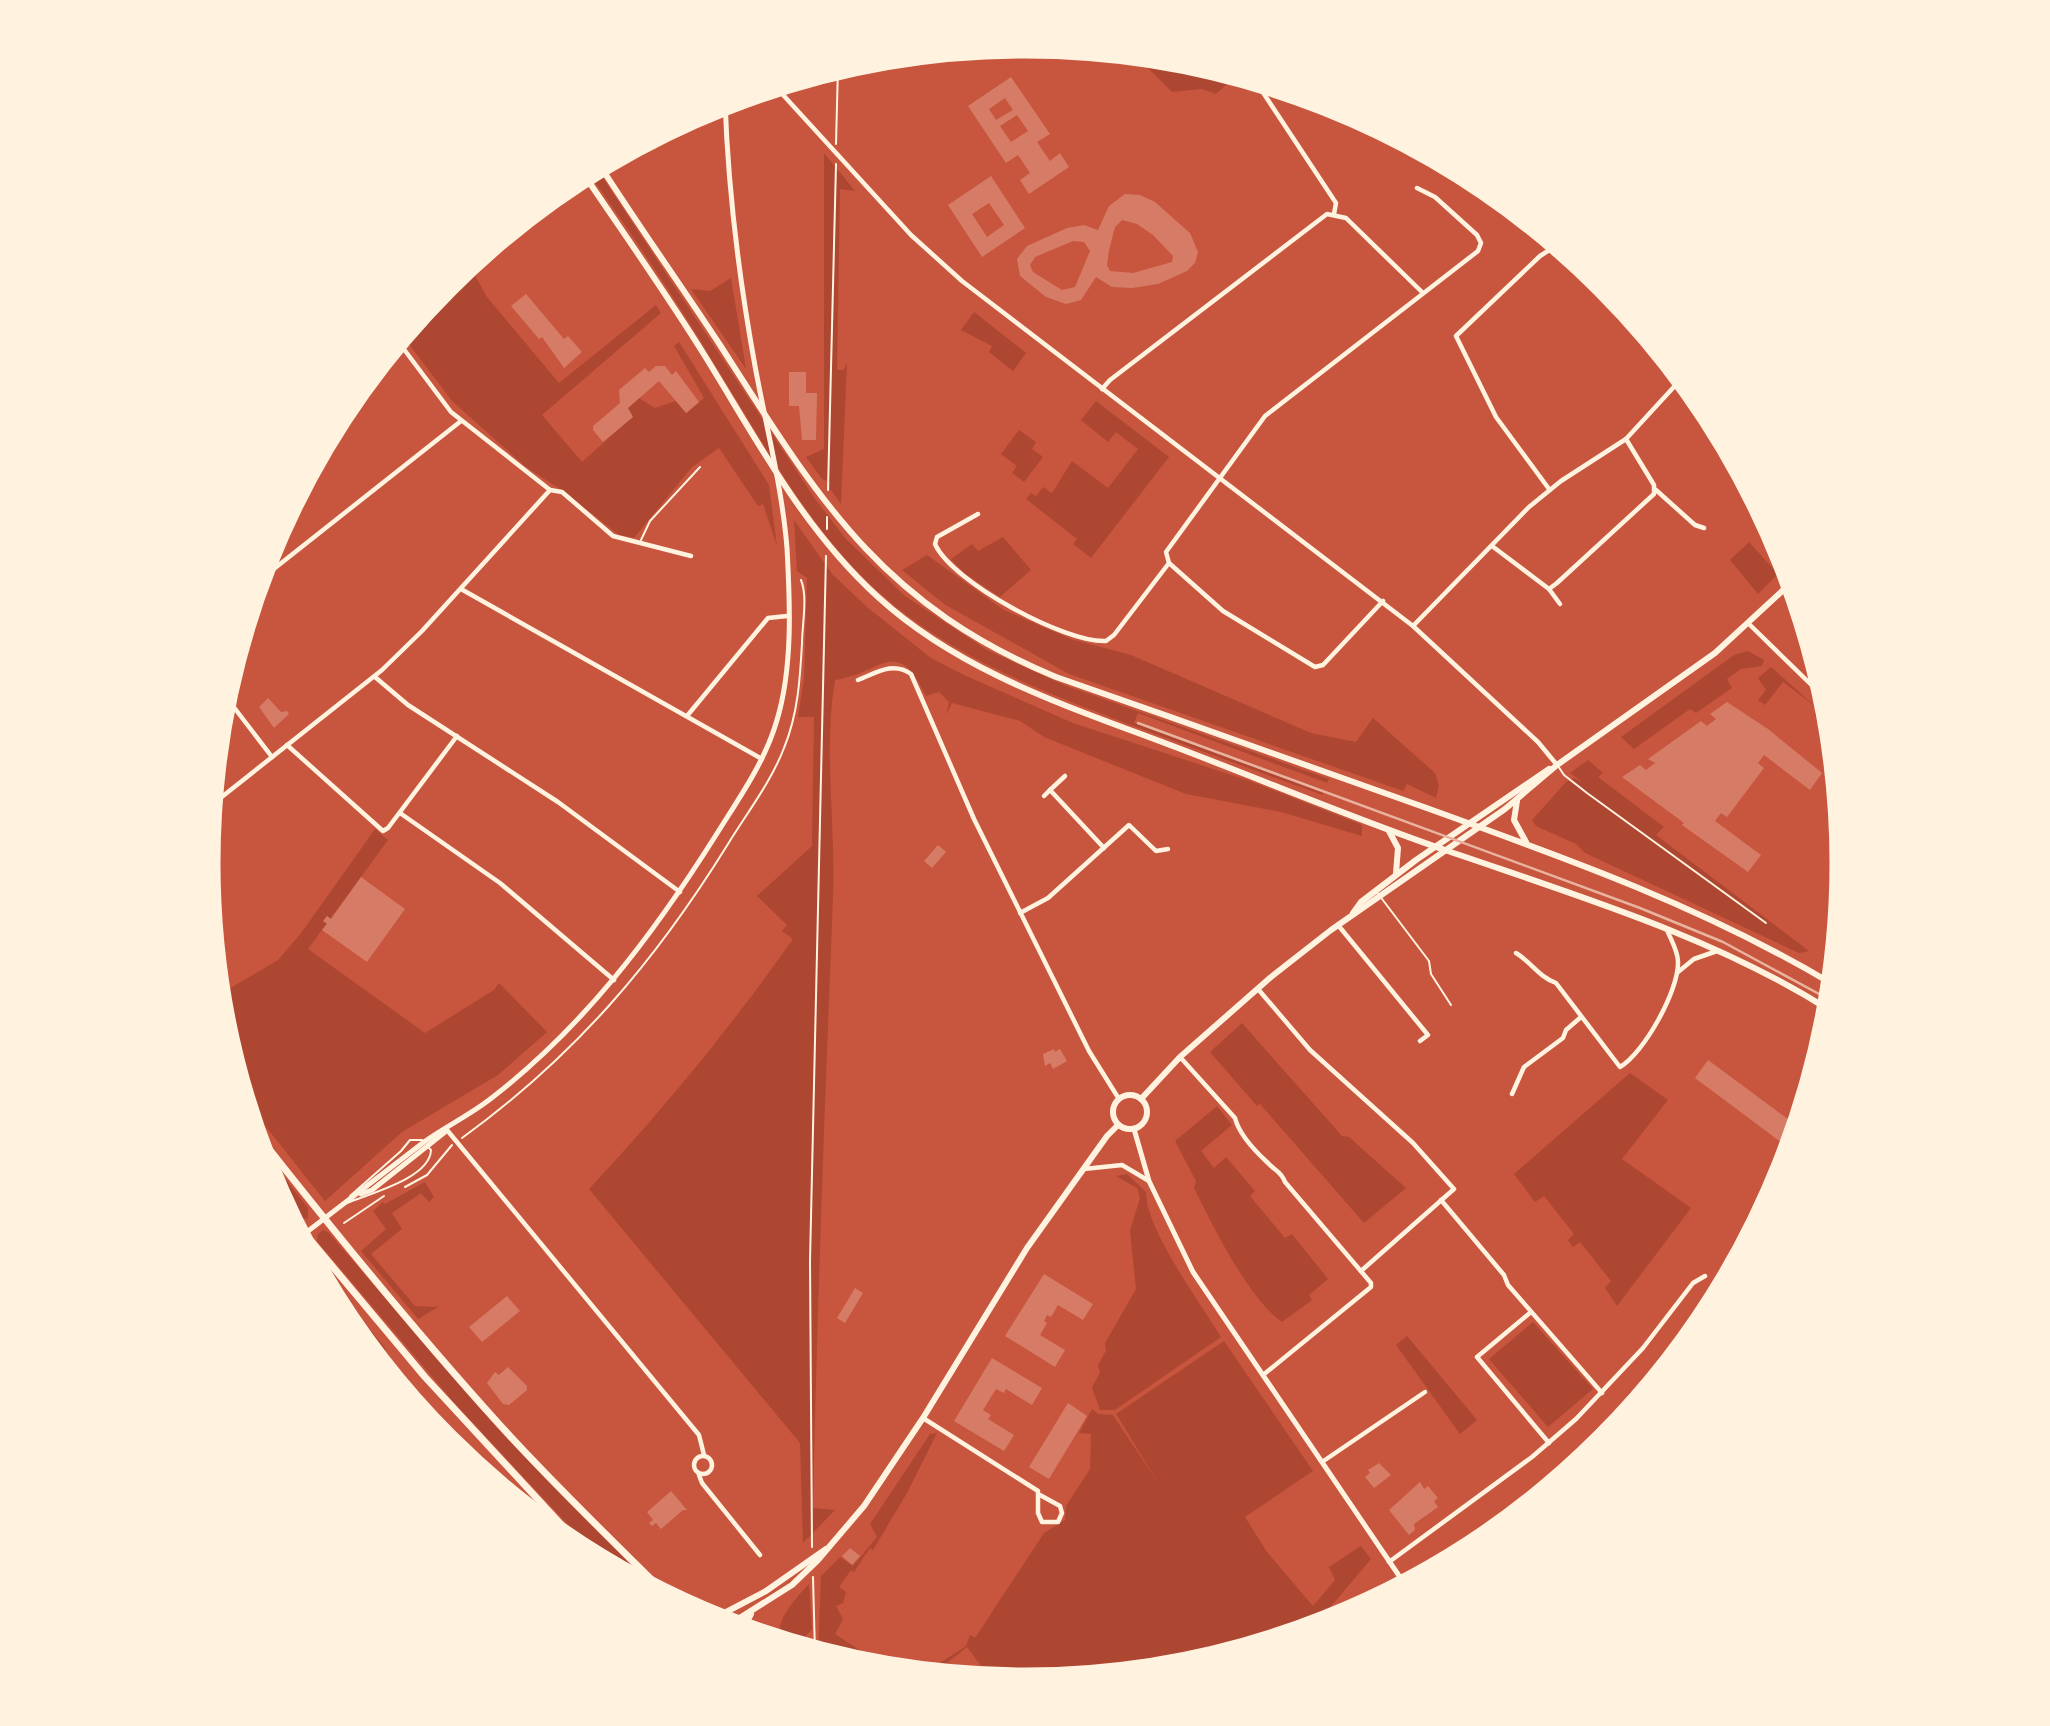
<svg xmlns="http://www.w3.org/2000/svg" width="2050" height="1726" viewBox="0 0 2050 1726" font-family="Merriweather,serif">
<rect width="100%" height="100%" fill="#c8553d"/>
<g fill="#ae4732">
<path d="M1141,53L1186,58L1238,74L1216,94L1202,89L1172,92L1144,64Z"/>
<path d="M824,153L855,191L840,189L837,370H844L847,362L841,504L830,489V482L822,479L806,457L824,449Z"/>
<path d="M595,166L815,499L846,539L905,596L987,650L1064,685L1329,779L1327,783L1138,713L1134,723L1323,793V795C1261,773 1200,750 1139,728C1045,692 950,658 874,588C807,526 763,442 715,365C675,298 632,234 587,171Z"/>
<path d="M468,263L487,297L559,383L656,305L661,313L542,415L582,462L632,417L628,408L639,398L655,408L676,401L687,413L704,398L674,346L679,342L769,485L777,546L763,504L758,506L719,448L692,467L634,538L619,535L563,491L526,467L452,401L402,335L445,282Z"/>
<path d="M731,278L746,369L691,289L710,291Z"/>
<path d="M974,312L1026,353L1013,371L989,352L992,346L961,330Z"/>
<path d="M1096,401L1169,457L1091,558L1073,544L1077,539L1026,499L1031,493L1036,496L1043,487L1052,493L1072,461L1108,488L1138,449L1116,432L1108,442L1081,420Z"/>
<path d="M1019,430L1036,442L1032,449L1043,457L1024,482L1012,473L1017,466L1001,454Z"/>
<path d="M794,520L833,575L867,607L931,658L964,675L1073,723L1250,781L1362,825V836L1281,812L1186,794L1044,737L1020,721L952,703L946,715L949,702L939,692L926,696C896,634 883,673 835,680C823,752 836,825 833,897C825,1101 817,1304 813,1508L835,1510L803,1543L800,1443L589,1189C663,1110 731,1027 793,939L782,931L787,925L757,896L812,846L814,717H798L804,678L807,578L797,571Z"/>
<path d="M1003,537L1031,570L1000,597L964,573L951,559L972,544L978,551Z"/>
<path d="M1749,542L1778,574L1758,594L1730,560Z"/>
<path d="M927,555L1004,610L1071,639L1131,655L1311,733L1356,742L1373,718L1435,773L1439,785L1436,798L1407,784L1403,791L1069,674L944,604L902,570Z"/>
<path d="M1748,651L1764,660L1762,666L1741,669L1727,679L1732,688L1696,713L1690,709L1634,749L1621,737L1734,655Z"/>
<path d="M1771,667L1832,721L1833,728L1814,714L1819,709L1783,682L1765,705L1758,700L1766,690L1758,678Z"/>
<path d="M1588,760L1603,773L1598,777L1664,827L1656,835L1809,951L1799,953L1585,853L1576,844L1536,826L1532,820L1566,782L1574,778L1583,782L1570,773Z"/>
<path d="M375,829L388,840L308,949L425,1033L494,990L499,983L547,1032L498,1075L402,1132L325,1201L243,1098L220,1023L217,996L278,960L302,932Z"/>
<path d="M1242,1023L1342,1136L1349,1137L1406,1188L1364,1223L1260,1104L1257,1106L1210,1052Z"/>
<path d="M1630,1073L1668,1100L1622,1159L1691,1208L1617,1306L1605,1288L1611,1281L1580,1242L1573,1247L1568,1240L1574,1234L1544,1196L1535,1202L1514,1174Z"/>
<path d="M1217,1106L1232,1125L1201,1151L1214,1168L1226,1157L1255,1191L1250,1196L1285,1238L1292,1234L1328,1279L1309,1295L1312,1300L1282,1322C1248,1298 1213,1226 1194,1188L1196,1181L1175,1141Z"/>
<path d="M256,1141L308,1208V1219L299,1218L266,1177Z"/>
<path d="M1127,1174L1146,1192C1146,1230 1200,1302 1221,1337L1115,1410H1100L1092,1388L1100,1372L1098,1365L1106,1351L1105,1343L1136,1289L1130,1231L1140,1198L1137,1188L1116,1176Z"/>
<path d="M425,1182L434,1197L429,1202L421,1193L392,1213L402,1229L371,1254L415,1306L438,1307L418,1319L361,1251L386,1229L373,1211L383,1202L385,1204Z"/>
<path d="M323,1230L328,1232L496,1427L661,1595L606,1565L457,1406L317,1241L318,1234Z"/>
<path d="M310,1259L386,1349L375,1359L342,1319Z"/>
<path d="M1533,1322L1593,1389L1548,1427L1489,1359Z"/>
<path d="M1407,1336L1477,1420L1460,1434L1396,1345Z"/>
<path d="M1224,1341L1313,1471L1245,1517L1267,1552L1313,1606L1335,1580L1329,1567L1361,1546L1371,1559L1311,1630L1185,1668L1025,1684L989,1680L990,1678L967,1647L932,1675L919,1674L924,1667L929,1670L966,1646L970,1635L975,1638L1044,1533L1065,1520L1066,1506L1090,1469L1091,1434L1079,1433L1092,1409L1098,1414L1113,1415L1159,1484L1116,1414Z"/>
<path d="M937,1433L907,1493L873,1550L870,1548L854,1572L851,1570L839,1587L846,1592L843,1603L836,1606L843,1619L835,1634L861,1651L853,1662L818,1654L821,1576L840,1557L853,1566L877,1537L870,1524L930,1434Z"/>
<path d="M809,1584L812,1629L796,1647C759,1636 796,1598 809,1584Z"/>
</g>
<g fill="#d67c66" fill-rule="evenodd">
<path d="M1011,77L1050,134L1037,142L1050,161L1060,153L1069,167L1029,194L1020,180L1030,173L1018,155L1006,163L968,106ZM1005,98L1013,110L996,120L989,109ZM1017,115L1028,131L1011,142L1000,126Z"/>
<path d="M991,176L1025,228L982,257L948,205ZM989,203L1004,225L987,237L972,214Z"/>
<path d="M1125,194L1140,195L1155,202L1190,233L1198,252L1195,263L1187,271L1158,284L1132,288L1112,287L1096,277L1081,300L1066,304L1046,297L1020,276L1017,259L1027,246L1067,228L1084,225L1098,230L1109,206ZM1122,220L1137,224L1153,235L1173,256L1172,262L1133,273L1110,271L1107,265L1109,250L1115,227ZM1073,241L1084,242L1090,251L1075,287L1062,290L1033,272L1030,265L1035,257Z"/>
<path d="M526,294L564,339L568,336L582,352L564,368L542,337L539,339L511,306Z"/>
<path d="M656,366H665L672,375L676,371L699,402L686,413L659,381L628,408L633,417L603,442L593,430V426L620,403L619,390L645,368L649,372Z"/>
<path d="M789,372H806V393H817L816,440H802L799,406H789Z"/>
<path d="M268,698L281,712L287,711L289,714L274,728L259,707Z"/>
<path d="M1727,702L1768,729L1822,773L1810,790L1764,755L1758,763L1764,768L1727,817L1721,813L1715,821L1761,855L1748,872L1682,825L1684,823L1622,777L1640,765L1646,770L1655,763L1648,759L1701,721L1707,726L1716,719L1710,714Z"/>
<path d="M938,845L946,852L932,868L924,861Z"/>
<path d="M361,877L405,909L367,962L322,930L327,924L323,921L327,916L331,919Z"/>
<path d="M1054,1049L1055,1052L1060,1049L1067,1061L1053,1069L1050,1063L1045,1066L1043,1054Z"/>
<path d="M1708,1060L1796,1125L1782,1143L1695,1078Z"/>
<path d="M1044,1274L1093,1304L1083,1320L1058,1305L1051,1317L1047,1315L1044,1321L1047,1323L1040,1335L1065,1350L1055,1367L1005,1336Z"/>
<path d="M855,1288L863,1293L845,1323L837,1318Z"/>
<path d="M507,1296L520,1311L482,1342L469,1327Z"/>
<path d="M992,1358L1042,1388L1032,1405L1006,1389L1004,1393L996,1389L983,1410L991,1415L988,1419L1014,1435L1004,1451L954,1421Z"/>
<path d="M508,1367L527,1386V1390L509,1405L503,1404L487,1383L495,1372L499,1375Z"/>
<path d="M1068,1403L1087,1416L1049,1479L1029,1467Z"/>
<path d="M1379,1463L1391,1475L1374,1488L1365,1477L1370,1473L1368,1470Z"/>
<path d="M1420,1482L1424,1489L1428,1486L1438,1498L1434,1501L1438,1507L1414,1524L1415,1530L1409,1535L1389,1510Z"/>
<path d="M671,1491L687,1510H683L661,1529L656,1523L652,1526L649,1523L653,1520L647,1512Z"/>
<path d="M850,1548L860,1556L852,1565L842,1556Z"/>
</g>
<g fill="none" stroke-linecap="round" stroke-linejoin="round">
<g stroke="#fff3e0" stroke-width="2">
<path d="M836,144L838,66"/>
<path d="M828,490L836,164"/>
<path d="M827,529V517"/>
<path d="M462,1138C575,1056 655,962 728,844C747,813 771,782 784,748C798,714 800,679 802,643C802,625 808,597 801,580"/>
<path d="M405,1187L427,1175L452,1145"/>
<path d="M344,1223L384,1196"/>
<path d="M812,1547L810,1261L826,556"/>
<path d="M813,1577L815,1653"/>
</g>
<g stroke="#fff3e0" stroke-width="2">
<path d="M641,540L650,521L700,467"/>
<path d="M1558,766L1564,775L1587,793L1766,923"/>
<path d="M1376,891L1429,961L1431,974L1451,1005"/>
<path d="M350,1196L401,1151L410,1140H422"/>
<path d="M347,1203C371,1193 430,1178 431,1150L428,1147"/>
</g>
<g stroke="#fff3e0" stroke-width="4.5">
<path d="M774,85L911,235L962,281L1413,626L1538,742L1557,765"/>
<path d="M1274,85L1264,94L1336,203L1334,214"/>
<path d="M397,340L451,412L550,490L562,492L613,536L691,556"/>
<path d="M1102,389L1110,380L1327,214L1346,218L1423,293"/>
<path d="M1549,489L1496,417L1456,336L1540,256L1559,244"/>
<path d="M1656,490L1695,525L1704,528"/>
<path d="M978,514L937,537L935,544C952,582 1065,643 1106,641L1114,635L1169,563"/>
<path d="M1492,546L1549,589L1557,583L1654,494V485L1626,439"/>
<path d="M256,583L461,421"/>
<path d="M461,589L762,759"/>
<path d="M1549,589L1560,604"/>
<path d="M1383,601L1323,665L1315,667L1223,611L1169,563L1166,552L1265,416L1478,251L1481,243L1477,235L1435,197L1417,188"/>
<path d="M1749,624L1830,703"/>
<path d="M1413,626L1529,507L1561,481L1626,439L1683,377"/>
<path d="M375,677L408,705L558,802L680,892"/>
<path d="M858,680C876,673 893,661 911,674L974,819L1089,1051L1119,1099"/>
<path d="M223,693L272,757"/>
<path d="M687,716L768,618L787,616"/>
<path d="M287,745L383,831L388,828L457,736"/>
<path d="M1050,790L1065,776"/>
<path d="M1044,796L1050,790L1104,848"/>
<path d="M209,807L382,670L422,631L550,490"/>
<path d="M400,813L500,883L614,980"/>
<path d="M1020,913L1048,898L1129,825L1156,851L1168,849"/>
<path d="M1338,925L1428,1035L1420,1041"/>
<path d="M1516,953C1531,962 1539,977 1556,983L1620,1067C1644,1053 1679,990 1678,962C1678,951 1671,940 1667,930"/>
<path d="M1678,972L1694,959L1717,951"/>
<path d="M1258,989L1310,1050L1413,1143L1454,1189L1361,1271"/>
<path d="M1180,1057L1235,1118C1239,1134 1256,1152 1268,1163C1275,1171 1281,1171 1285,1182L1371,1283V1287L1263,1375"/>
<path d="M1512,1094L1524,1067L1563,1038L1566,1030L1581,1017"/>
<path d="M447,1130L699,1435L704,1455"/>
<path d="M1788,1163V1151L1794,1142"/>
<path d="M1084,1169L1122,1165L1149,1181"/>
<path d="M1441,1200L1504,1275L1508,1285L1602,1393"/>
<path d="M1531,1312L1477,1357L1549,1443"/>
<path d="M923,1418L1038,1491V1513L1042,1522H1058L1062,1513L1060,1506L1040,1495"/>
<circle cx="703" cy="1465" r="9"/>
<path d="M1322,1462L1425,1392"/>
<path d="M699,1475L702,1483L760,1555"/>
<path d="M1389,1562L1532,1457L1576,1419L1643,1348L1693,1283L1705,1276"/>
</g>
<g stroke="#fff3e0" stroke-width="5">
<path d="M1134,1129L1149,1181L1193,1272L1406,1586"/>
<path d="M361,1194L372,1190L445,1132"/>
<path d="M299,1238L424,1142C445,1127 468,1116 489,1100C583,1028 653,935 716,835C739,798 765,762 777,720C793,667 790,602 787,548C782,487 766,426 755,366C739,278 728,190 725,100"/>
</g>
<g stroke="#fff3e0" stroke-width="6">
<path d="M599,164C638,225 680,284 720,345C818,498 880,604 1056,677C1178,719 1299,763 1421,806C1563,857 1704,907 1834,985"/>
<path d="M583,173C624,234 666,293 705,356C757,440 803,529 878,597C960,672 1067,706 1170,745C1263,780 1354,819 1448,851C1578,896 1715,937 1831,1011"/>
<path d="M1517,801L1514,820L1526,842"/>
<path d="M1389,831L1398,848L1396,873"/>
<path d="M1353,913L1361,902L1416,860L1549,769"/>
<circle cx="1130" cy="1112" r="17"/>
<path d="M1141,1099L1180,1057L1271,977L1331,930L1505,809L1557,765L1715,653L1793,581"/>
<path d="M709,1621L766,1591L826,1549"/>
<path d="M727,1626L792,1585L818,1560L864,1506L923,1418L1027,1248L1107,1136L1118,1125"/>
<path d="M742,1631L751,1614"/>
</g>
<g stroke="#fff3e0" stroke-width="7">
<path d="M251,1126C331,1228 412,1328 499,1424C555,1486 615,1543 674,1602"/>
<path d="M281,1205L425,1377L592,1558"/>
</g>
<path stroke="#e9b49f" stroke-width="2.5" d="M1138,723L1640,908L1723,942L1832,1001"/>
</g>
<path d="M0 0H2050V1726H0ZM216 863a809 809 0 1 1 1618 0a809 809 0 1 1-1618 0Z" fill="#fff3e0" fill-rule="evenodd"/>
<path fill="none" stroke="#fff3e0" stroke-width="9" d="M216 863a809 809 0 1 1 1618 0a809 809 0 1 1-1618 0Z"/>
</svg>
